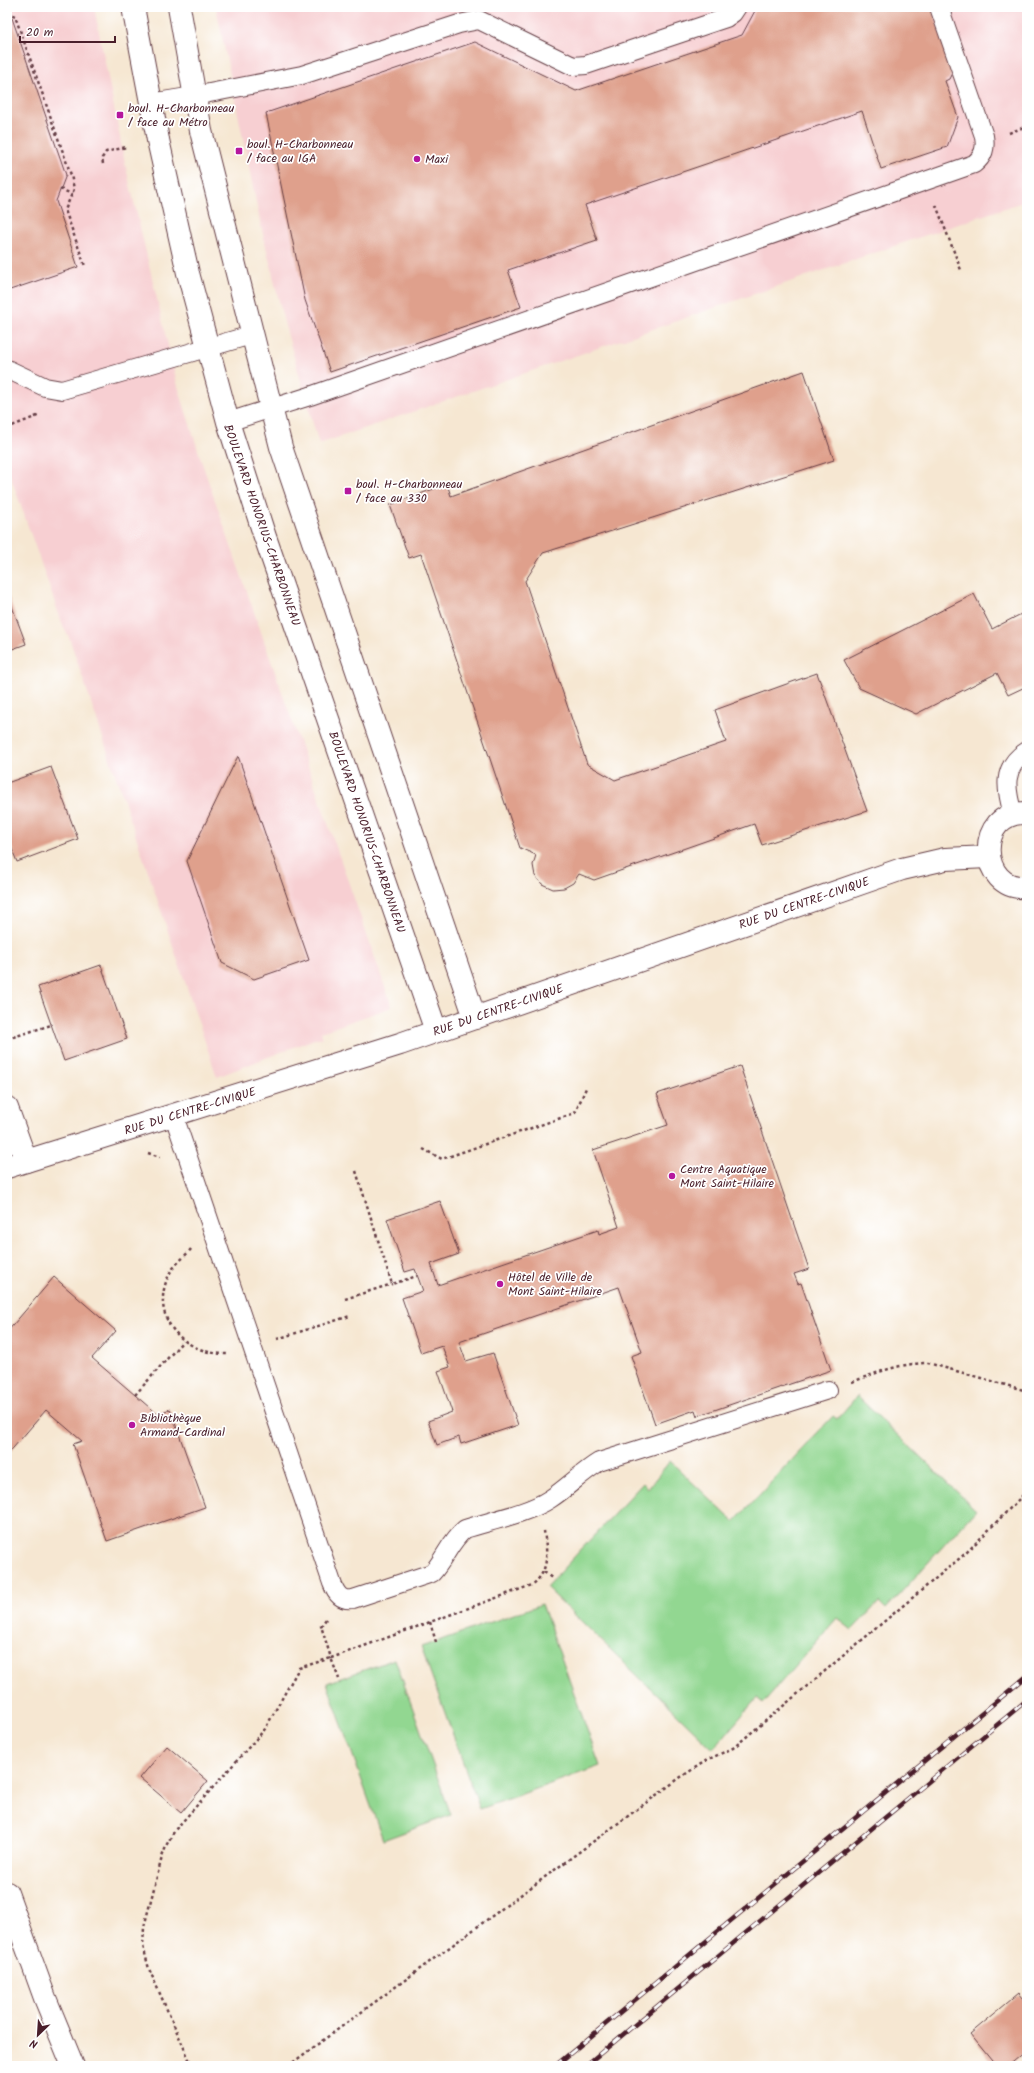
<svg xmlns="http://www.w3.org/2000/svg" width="1034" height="2073" viewBox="0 0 1034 2073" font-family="Kalam,sans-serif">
<rect width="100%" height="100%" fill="#fff"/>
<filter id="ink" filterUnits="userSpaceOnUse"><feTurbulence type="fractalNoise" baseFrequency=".025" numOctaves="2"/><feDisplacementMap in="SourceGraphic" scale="8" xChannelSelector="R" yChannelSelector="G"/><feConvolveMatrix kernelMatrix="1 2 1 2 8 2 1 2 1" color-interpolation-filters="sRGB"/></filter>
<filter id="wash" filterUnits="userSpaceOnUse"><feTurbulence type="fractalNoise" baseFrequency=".012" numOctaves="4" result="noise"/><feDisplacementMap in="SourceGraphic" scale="16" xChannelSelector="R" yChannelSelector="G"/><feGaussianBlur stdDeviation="0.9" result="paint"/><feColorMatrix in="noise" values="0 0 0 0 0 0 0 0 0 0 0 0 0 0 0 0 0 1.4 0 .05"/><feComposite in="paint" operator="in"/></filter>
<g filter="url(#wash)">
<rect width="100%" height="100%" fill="#f6e7d2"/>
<g fill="#f7cfd2">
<path d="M7,7H94L126,168L177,383L203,466L392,1007L321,1032L323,1039L317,1038L217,1077L69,637L63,626L7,466Z"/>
<path d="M216,7H1027V207L1025,201L319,444L284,322L260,221Z"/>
</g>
<g fill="#92d791" stroke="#6e7b5e">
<path d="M857,1396L976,1510L886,1609L879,1602L852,1630L837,1618L763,1703L757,1698L713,1749L546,1587L643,1483L648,1488L670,1461L734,1522L833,1416L837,1419Z"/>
<path d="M542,1604L600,1766L480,1809L421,1647Z"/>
<path d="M395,1659L451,1815L383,1840L327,1683Z"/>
</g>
<g id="blocks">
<g fill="#dfa08c">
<path d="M757,7H932L953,71L949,79L945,81L958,117L947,147L881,169L862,111L585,205L597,240L508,270L521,307L330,372L305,300L266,113L475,42L576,91L742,35Z"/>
<path d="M7,15L12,18L66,175L56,201L78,267L7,291Z"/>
<path d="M804,371L834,460L543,553L525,581L587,764L615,780L726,742L715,710L817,673L867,811L762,845L754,824L594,880L579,874L573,883L564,888L553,889L542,884L535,876L533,865L536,855L520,848L421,554L409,558L390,505L447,484L451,496Z"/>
<path d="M7,593L26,644L7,651Z"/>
<path d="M974,594L992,629L1027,611V686L1008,695L997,673L916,714L859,688L844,660Z"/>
<path d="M238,756L309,960L254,979L222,963L187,861Z"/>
<path d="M51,767L78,839L17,862L7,836V783Z"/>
<path d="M101,965L127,1039L64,1061L38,987Z"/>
<path d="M740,1066L809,1269L794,1274L798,1284L801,1283L831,1370L697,1416L695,1410L655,1424L631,1356L642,1352L619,1287L459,1342L466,1361L493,1353L518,1425L461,1444L459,1437L437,1445L428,1421L452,1412L438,1371L450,1367L442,1346L421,1353L402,1298L423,1291L415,1269L405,1272L387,1219L440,1201L459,1254L431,1264L438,1285L598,1230L599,1234L619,1227L593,1150L668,1125L657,1094Z"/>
<path d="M54,1277L116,1331L92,1358L157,1414L170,1409L205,1507L107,1541L73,1444L82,1441L46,1410L7,1455V1332Z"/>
<path d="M167,1746L208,1781L181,1813L140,1778Z"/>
<path d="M1018,1994L1027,2005V2050L1008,2066H996L970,2034Z"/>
</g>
</g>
</g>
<g filter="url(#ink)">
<use href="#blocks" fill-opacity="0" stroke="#643d44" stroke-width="1"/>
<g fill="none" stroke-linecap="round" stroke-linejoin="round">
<g stroke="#643d44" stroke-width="20">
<g id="lane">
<path d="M151,103L194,96L302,75L459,24L479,20L573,66L586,65L726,18L733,13L737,7"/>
<path d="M7,369L45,387L62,390L251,335"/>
<path d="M228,422L310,396L974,164C984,156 986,148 984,136L939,7"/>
<path d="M1013,814C1006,790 1001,767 1027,751"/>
<path d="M174,1116L332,1583C336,1594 341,1601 353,1599L432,1573C445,1559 450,1541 465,1529C490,1521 529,1513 550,1499C567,1488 581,1473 599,1462L828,1390"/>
</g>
</g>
<g stroke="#643d44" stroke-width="24">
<g id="street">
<path d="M133,7L158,140L188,273L228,422L264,534L436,1031"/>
<path d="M179,7L201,131L281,447L475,1018"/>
<path d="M1027,813C974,810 978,892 1027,887"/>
<path d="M7,1108L26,1161"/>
<path d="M7,1167L400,1044L902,869L945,859L988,857"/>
<path d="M7,1893L45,1998L73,2066"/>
</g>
</g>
<g stroke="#643d44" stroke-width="2.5" stroke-dasharray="3 3" stroke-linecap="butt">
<path d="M7,12L15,16L71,175L74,189L65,210L85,266"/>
<path d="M1009,133L1027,126"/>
<path d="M103,164L102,158L106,152L126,147"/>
<path d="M60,189L72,194"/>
<path d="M936,205L961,270"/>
<path d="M7,428L40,415"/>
<path d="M7,1039L51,1025"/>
<path d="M423,1149L442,1159L575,1113L586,1088"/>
<path d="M148,1153L160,1157"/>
<path d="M356,1171L392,1284L417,1276"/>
<path d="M191,1249C184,1258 172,1266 168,1277C149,1320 186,1355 228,1354"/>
<path d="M345,1299L392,1284"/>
<path d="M277,1339L350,1316"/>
<path d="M852,1382C878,1372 901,1363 928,1363L1027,1391"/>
<path d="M135,1395L183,1341"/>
<path d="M544,1572L553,1579"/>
<path d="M326,1619L321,1626L331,1658L532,1585C550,1571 547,1552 544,1531"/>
<path d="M430,1622L436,1642"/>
<path d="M192,2066L149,1969L143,1946L144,1927L162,1857L167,1844L175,1830L265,1729L299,1668L331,1658L339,1679"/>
<path d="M288,2066L681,1777L707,1760L733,1748L966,1553L1027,1491"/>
</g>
<use href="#lane" stroke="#fff" stroke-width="18"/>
<use href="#street" stroke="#fff" stroke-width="22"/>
<g stroke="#4a1f2b" stroke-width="4.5">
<g id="rail">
<path d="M555,2066L1027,1676"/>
<path d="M585,2066L1027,1700"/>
</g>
</g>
<use href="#rail" stroke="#fff" stroke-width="3" stroke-dasharray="9" stroke-linecap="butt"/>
</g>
</g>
<g fill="#b5179e" stroke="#fff" stroke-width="1.5">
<rect x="116" y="111" width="8" height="8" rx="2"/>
<rect x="235" y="147" width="8" height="8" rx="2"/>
<circle cx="417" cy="159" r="4"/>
<rect x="344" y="487" width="8" height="8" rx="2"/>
<circle cx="672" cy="1176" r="4"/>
<circle cx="500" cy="1284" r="4"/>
<circle cx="132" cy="1425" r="4"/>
</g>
<g text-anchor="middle" stroke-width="3.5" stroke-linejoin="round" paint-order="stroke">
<g font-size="12" fill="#4a1f2b" stroke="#fff" text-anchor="start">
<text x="128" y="112">boul. H-Charbonneau<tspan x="128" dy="14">/ face au Métro</tspan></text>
<text x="247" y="148">boul. H-Charbonneau<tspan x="247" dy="14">/ face au IGA</tspan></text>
<text x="425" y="163">Maxi</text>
<text x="356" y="488">boul. H-Charbonneau<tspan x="356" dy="14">/ face au 330</tspan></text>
<text x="680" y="1173">Centre Aquatique<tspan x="680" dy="14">Mont Saint-Hilaire</tspan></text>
<text x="508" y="1281">Hôtel de Ville de<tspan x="508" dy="14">Mont Saint-Hilaire</tspan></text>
<text x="140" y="1422">Bibliothèque<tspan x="140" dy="14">Armand-Cardinal</tspan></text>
</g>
<g font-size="12" fill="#4a1f2b" stroke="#fff">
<text transform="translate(262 525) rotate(71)" y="4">BOULEVARD HONORIUS-CHARBONNEAU</text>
<text transform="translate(367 832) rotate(71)" y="4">BOULEVARD HONORIUS-CHARBONNEAU</text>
<text transform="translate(804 903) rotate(-19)" y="4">RUE DU CENTRE-CIVIQUE</text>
<text transform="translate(498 1010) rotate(-19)" y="4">RUE DU CENTRE-CIVIQUE</text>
<text transform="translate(190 1111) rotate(-17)" y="4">RUE DU CENTRE-CIVIQUE</text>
</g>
</g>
<rect width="1034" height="2073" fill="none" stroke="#fff" stroke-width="24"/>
<g transform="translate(38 2035) rotate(205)" stroke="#ffffff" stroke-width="3" paint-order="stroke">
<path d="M0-3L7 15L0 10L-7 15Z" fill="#4a1f2b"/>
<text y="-6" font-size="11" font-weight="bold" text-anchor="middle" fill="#4a1f2b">N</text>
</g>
<path d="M20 36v6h95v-6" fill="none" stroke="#4a1f2b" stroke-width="2"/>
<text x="26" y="36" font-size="12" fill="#4a1f2b" stroke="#ffffff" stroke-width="3" paint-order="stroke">20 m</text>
</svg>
